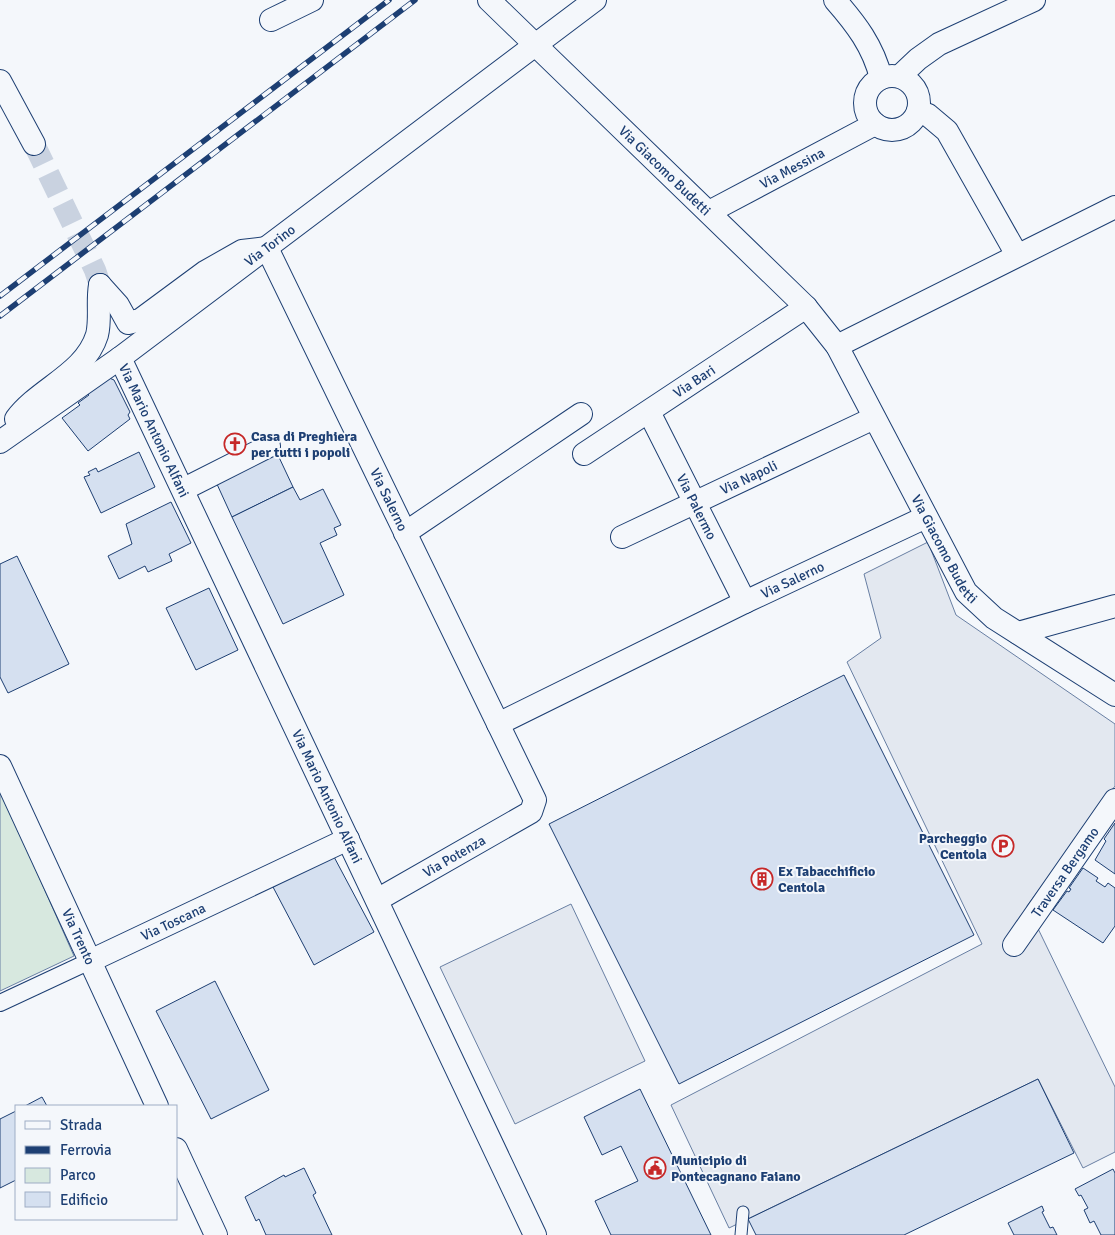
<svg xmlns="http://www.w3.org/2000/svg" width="1115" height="1235" viewBox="0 0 1115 1235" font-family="Signika,sans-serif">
<rect width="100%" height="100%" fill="#f4f7fb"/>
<path fill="#d7e8df" stroke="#687fa3" d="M0,789L74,956L0,991Z"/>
<g fill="#e3e8f0" stroke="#687fa3">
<path d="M928,542L956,615L1115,724V786L1027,906L1115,1087V1152L1083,1168L1038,1079L729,1228L671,1105L982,944L847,662L881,638L864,574Z"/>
<path d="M571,904L645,1061L515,1124L440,967Z"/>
</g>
<g fill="#d5e0f0" stroke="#1d3f73">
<path d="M107,377L114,380L130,412L128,415L130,419L88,451L62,418L80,405L78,403L89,395L87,393Z"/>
<path d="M139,452L155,487L101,513L84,477L90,475L88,472L96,468L98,472Z"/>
<path d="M277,453L293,487L232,517L216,482Z"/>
<path d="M293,487L300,500L323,489L341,525L334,528L337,535L320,543L344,595L283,624L232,517Z"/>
<path d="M171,502L191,543L169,554L172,561L148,572L145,566L119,579L108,556L132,544L126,524Z"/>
<path d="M17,556L69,664L8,693L0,677V564Z"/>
<path d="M209,588L238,650L196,670L166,608Z"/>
<path d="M844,675L974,935L679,1084L549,824Z"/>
<path d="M1115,823V874L1095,860L1106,841L1104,839Z"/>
<path d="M333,855L374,932L314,965L273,887Z"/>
<path d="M1083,868L1098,878L1096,881L1105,887L1108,883L1115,888V926L1103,943L1053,910L1067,891L1069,892L1071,889L1069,888Z"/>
<path d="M215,981L269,1090L211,1119L156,1011Z"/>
<path d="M1038,1079L1074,1153L904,1235H756L748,1219Z"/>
<path d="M640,1089L711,1235H611L595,1201L638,1181L621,1146L602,1155L584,1117Z"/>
<path d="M42,1097L47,1106H25Z"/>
<path d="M16,1111V1180L0,1188V1119Z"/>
<path d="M304,1168L316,1193L313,1195L332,1235H266L259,1219L256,1221L245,1197L284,1175L285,1177Z"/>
<path d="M1113,1169L1115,1173V1235H1101L1094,1221L1090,1223L1084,1210L1088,1208L1081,1195L1079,1196L1075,1189Z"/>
<path d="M1042,1206L1044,1211L1042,1212L1050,1228L1053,1227L1057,1235H1014L1008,1223Z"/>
</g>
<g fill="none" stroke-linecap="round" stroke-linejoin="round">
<path stroke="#c9d2e0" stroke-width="22" stroke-dasharray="22 11" stroke-linecap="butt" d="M34,144L95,270L100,285"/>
<g stroke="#1d3f73" stroke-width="13">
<path id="service" d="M741,1235L743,1212"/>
</g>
<g stroke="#1d3f73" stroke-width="18">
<path id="pedestrian" d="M0,1003L90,961"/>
</g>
<g stroke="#1d3f73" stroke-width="24">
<g id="minor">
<path id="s1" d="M489,0L806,307L837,346L966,592L994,618L1115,695"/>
<path d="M835,0C856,24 873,46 881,78"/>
<path d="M271,20L312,0"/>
<circle cx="892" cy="103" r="27"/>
<path d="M900,76L918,59L939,44L1034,0"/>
<path d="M0,81L34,144"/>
<path d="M918,111L928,115L947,131L1017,255"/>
<path id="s2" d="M709,212L875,124"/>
<path id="s3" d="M100,285L118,305L128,323L140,320L205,272L242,251L267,248L535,800L531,812L377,900"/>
<path d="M837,346L1115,207"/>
<path id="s4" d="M120,358L535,1235"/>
<path id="s5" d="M649,412L745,602"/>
<path d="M16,419C39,388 85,374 97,335C101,320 97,301 100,285"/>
<path id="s6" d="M0,442L120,358L595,0"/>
<path id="s7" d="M584,454L806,307"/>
<path d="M184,489L269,446"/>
<path d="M405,533L581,414"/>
<path id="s8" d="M622,537L874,418"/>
<path d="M1018,633L1115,606"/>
<path id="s9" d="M498,724L745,602L926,517"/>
<path id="s10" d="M0,766L157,1106"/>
<path id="s11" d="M1014,945L1115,800"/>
<path id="s12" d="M90,961L348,839"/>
<path d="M176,1149L216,1235"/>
</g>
</g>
<use href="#service" stroke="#f4f7fb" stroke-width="11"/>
<use href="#pedestrian" stroke="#f4f7fb" stroke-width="16"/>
<use href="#minor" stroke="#f4f7fb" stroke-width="22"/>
<g stroke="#1d3f73" stroke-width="5.5">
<g id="rail">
<path d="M0,296L389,0"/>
<path d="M0,316L415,0"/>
</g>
</g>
<use href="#rail" stroke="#f4f7fb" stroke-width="4" stroke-dasharray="11" stroke-linecap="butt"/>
</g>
<defs>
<g id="church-ring" transform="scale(1.125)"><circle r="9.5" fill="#f4f7fb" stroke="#c62828" stroke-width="1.5"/><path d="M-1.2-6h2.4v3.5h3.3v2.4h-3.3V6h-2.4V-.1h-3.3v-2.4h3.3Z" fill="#c62828"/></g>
<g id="parking-ring" transform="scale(1.125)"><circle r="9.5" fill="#f4f7fb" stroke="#c62828" stroke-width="1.5"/><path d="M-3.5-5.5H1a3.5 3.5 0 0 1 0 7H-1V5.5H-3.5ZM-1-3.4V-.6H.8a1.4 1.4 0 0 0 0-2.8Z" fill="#c62828"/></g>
<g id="building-ring" transform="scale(1.125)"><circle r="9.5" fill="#f4f7fb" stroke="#c62828" stroke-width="1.5"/><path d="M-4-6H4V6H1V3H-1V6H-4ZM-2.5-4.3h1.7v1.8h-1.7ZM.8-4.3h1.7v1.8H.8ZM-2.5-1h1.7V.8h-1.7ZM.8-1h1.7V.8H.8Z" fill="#c62828"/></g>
<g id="civic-ring" transform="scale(1.125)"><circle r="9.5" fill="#f4f7fb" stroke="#c62828" stroke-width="1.5"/><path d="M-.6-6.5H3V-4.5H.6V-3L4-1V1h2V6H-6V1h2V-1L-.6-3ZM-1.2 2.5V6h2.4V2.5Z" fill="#c62828"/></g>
</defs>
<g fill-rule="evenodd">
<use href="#church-ring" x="235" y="444"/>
<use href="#parking-ring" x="1003" y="846"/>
<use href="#building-ring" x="762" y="879"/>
<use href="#civic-ring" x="655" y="1168"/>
</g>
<g text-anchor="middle" stroke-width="4" stroke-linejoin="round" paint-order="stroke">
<g font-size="14" fill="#1d3f73" stroke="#f4f7fb">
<text dy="5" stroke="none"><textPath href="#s2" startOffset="94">Via Messina</textPath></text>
<text dy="5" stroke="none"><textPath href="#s1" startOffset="245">Via Giacomo Budetti</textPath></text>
<text dy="5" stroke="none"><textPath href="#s6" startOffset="334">Via Torino</textPath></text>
<text dy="5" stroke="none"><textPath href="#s7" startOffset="132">Via Bari</textPath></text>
<text dy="5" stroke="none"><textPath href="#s4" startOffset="80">Via Mario Antonio Alfani</textPath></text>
<text dy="5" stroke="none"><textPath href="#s8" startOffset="140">Via Napoli</textPath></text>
<text dy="5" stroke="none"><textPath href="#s3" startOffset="488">Via Salerno</textPath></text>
<text dy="5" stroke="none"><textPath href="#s5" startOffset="106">Via Palermo</textPath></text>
<text dy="5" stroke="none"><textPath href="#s1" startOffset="721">Via Giacomo Budetti</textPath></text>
<text dy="5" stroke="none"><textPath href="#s9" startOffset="328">Via Salerno</textPath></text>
<text dy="5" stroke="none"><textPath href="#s4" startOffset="485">Via Mario Antonio Alfani</textPath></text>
<text transform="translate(454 856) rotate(-30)" y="5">Via Potenza</text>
<text dy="5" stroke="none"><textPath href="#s11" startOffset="89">Traversa Bergamo</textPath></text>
<text dy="5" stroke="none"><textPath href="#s12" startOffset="92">Via Toscana</textPath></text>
<text dy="5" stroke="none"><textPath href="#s10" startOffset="188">Via Trento</textPath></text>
</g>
<g font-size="14" font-weight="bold" fill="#1d3f73" stroke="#f4f7fb" text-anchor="start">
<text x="251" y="441">Casa di Preghiera<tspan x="251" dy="16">per tutti i popoli</tspan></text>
<text x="987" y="843" text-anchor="end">Parcheggio<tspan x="987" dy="16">Centola</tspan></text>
<text x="778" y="876">Ex Tabacchificio<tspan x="778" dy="16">Centola</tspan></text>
<text x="671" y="1165">Municipio di<tspan x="671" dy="16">Pontecagnano Faiano</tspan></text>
</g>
</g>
<rect x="15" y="1105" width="162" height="115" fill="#f4f7fb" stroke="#9eadc5"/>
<rect x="25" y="1121" width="25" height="8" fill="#f4f7fb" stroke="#9eadc5"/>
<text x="60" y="1130" font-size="15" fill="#1d3f73">Strada</text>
<rect x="25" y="1146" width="25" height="8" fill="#1d3f73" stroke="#9eadc5"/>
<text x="60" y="1155" font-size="15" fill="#1d3f73">Ferrovia</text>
<rect x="25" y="1168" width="25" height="15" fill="#d7e8df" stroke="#9eadc5"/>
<text x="60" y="1180" font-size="15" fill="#1d3f73">Parco</text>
<rect x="25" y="1192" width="25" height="15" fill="#d5e0f0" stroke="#9eadc5"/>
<text x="60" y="1205" font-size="15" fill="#1d3f73">Edificio</text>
</svg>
